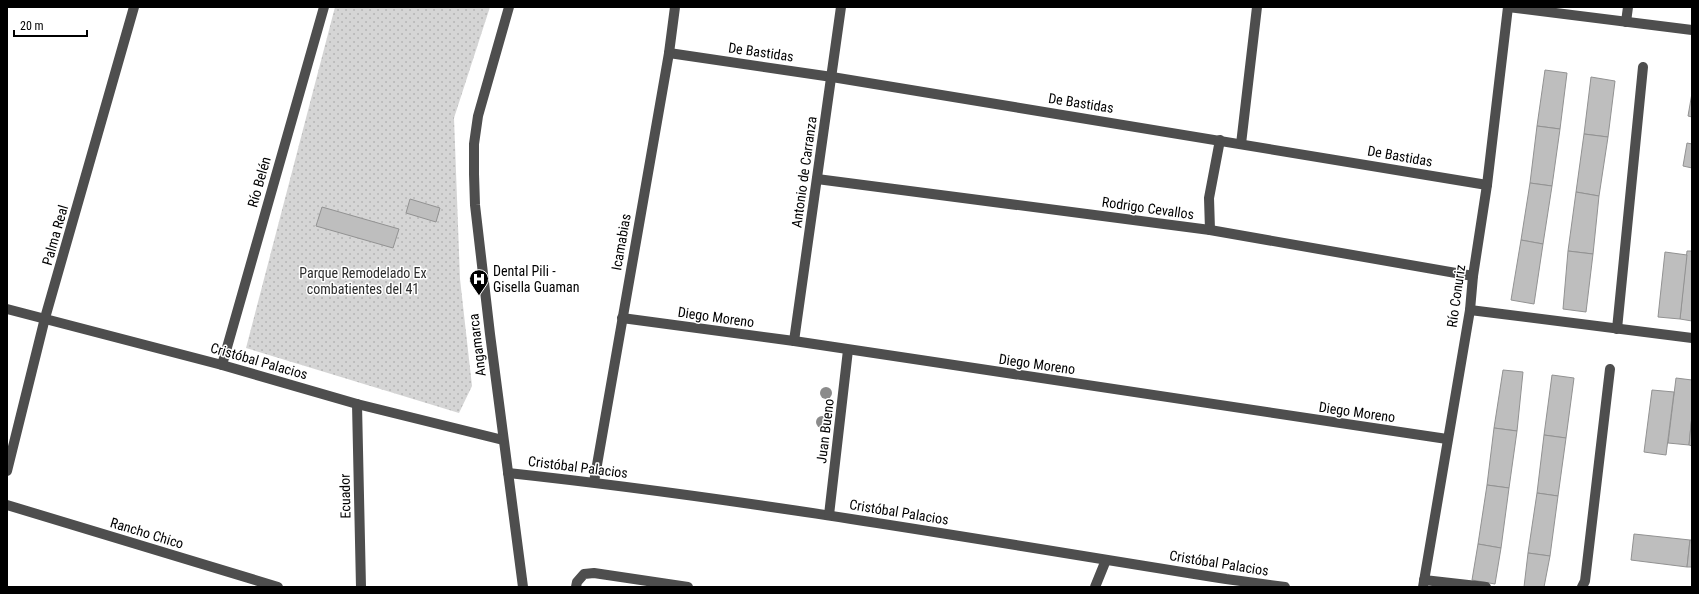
<svg xmlns="http://www.w3.org/2000/svg" width="1699" height="594" viewBox="0 0 1699 594" font-family="'Roboto Condensed',sans-serif">
<defs>
<pattern id="grass-dots" width="8" height="8" patternUnits="userSpaceOnUse"><rect width="8" height="8" fill="#d5d5d5"/><path d="M2 2h.1M6 6h.1" fill="none" stroke="#b5b5b5" stroke-width="1.8" stroke-linecap="round"/></pattern>
</defs>
<rect width="100%" height="100%" fill="#fff"/>
<path fill="url(#grass-dots)" d="M335,7H490L454,118L460,279L472,386L459,413L246,348Z"/>
<g fill="#bebebe" stroke="#929292">
<path d="M1545,70L1567,73L1560,129L1537,126Z"/>
<path d="M1591,77L1615,81L1608,137L1584,134Z"/>
<path d="M1692,93V117L1688,116Z"/>
<path d="M1537,126L1560,129L1552,186L1530,183Z"/>
<path d="M1584,134L1608,137L1599,196L1576,192Z"/>
<path d="M1687,143L1692,144V168L1683,166Z"/>
<path d="M1530,183L1552,186L1543,244L1521,240Z"/>
<path d="M1576,192L1599,196L1593,254L1568,251Z"/>
<path d="M410,199L440,208L436,222L406,213Z"/>
<path d="M322,207L399,229L393,248L316,226Z"/>
<path d="M1521,240L1543,244L1534,304L1511,300Z"/>
<path d="M1568,251L1593,254L1586,312L1563,309Z"/>
<path d="M1687,251H1692V321L1680,319Z"/>
<path d="M1665,252L1687,255L1680,319L1658,317Z"/>
<path d="M1503,370L1523,372L1517,431L1494,428Z"/>
<path d="M1552,375L1574,378L1566,438L1544,435Z"/>
<path d="M1676,378L1692,380V415L1689,445L1668,443Z"/>
<path d="M1652,390L1674,392L1666,455L1644,452Z"/>
<path d="M1692,415V446L1689,445Z"/>
<path d="M1494,428L1517,431L1509,488L1487,485Z"/>
<path d="M1544,435L1566,438L1558,496L1537,493Z"/>
<path d="M1487,485L1509,488L1501,548L1478,544Z"/>
<path d="M1537,493L1558,496L1550,556L1528,553Z"/>
<path d="M1634,534L1690,540L1687,567L1631,560Z"/>
<path d="M1690,540H1692V567H1687Z"/>
<path d="M1478,544L1501,548L1495,584L1472,580Z"/>
<path d="M1528,553L1550,556L1544,587H1524Z"/>
</g>
<g fill="none" stroke-linecap="round" stroke-linejoin="round">
<g stroke="#4e4e4e" stroke-width="10">
<path d="M509,7L478,116L474,144V174L475,205L490,334L523,587"/>
<path d="M1508,7L1692,30"/>
<path d="M1626,22L1628,7"/>
<path d="M669,53L832,77L1487,185"/>
<path d="M1241,144L1257,7"/>
<path d="M817,179L1210,230L1473,276"/>
<path d="M1210,230L1209,198L1220,140"/>
<path d="M7,309L222,365L357,404L503,440"/>
<path d="M1470,310L1692,338"/>
<path d="M622,318L794,341L1447,439"/>
<path d="M1617,329L1643,67"/>
<path d="M794,341L841,7"/>
<path d="M222,365L324,7"/>
<path d="M357,404L361,587"/>
<path d="M7,471L45,318L134,7"/>
<path d="M508,473C749,499 987,541 1226,579L1285,587"/>
<path d="M594,482L669,53L675,7"/>
<path d="M7,505L278,587"/>
<path d="M829,515L848,350"/>
<path d="M1424,580L1486,587"/>
<path d="M576,587L577,582L584,574L594,573L688,587"/>
<path d="M1095,587L1106,560"/>
<path d="M1423,587L1470,310L1473,276L1487,185L1508,7"/>
<path d="M1582,587L1585,581L1610,369"/>
</g>
</g>
<g fill="#8b8b8b">
<circle cx="826" cy="393" r="6"/>
<circle cx="822" cy="422" r="6"/>
</g>
<defs>
<g id="hospital-pin" transform="scale(1)"><path d="M0 17L-7.5 6A9.5 9.5 0 1 1 7.5 6Z" fill="#000" stroke="#fff"/><path d="M-5-5h3v3.5h4V-5h3V5h-3V1.5h-4V5h-3Z" fill="#fff"/></g>
</defs>
<g fill-rule="evenodd">
<use href="#hospital-pin" x="479" y="279"/>
</g>
<g text-anchor="middle" stroke-width="3" stroke-linejoin="round" paint-order="stroke">
<g font-size="14" fill="#000" stroke="#fff">
<text transform="translate(761 52) rotate(8)" y="5">De Bastidas</text>
<text transform="translate(1081 103) rotate(9)" y="5">De Bastidas</text>
<text transform="translate(1400 156) rotate(10)" y="5">De Bastidas</text>
<text transform="translate(804 172) rotate(-82)" y="5">Antonio de Carranza</text>
<text transform="translate(259 182) rotate(-74)" y="5">Río Belén</text>
<text transform="translate(1148 208) rotate(8)" y="5">Rodrigo Cevallos</text>
<text transform="translate(55 235) rotate(-74)" y="5">Palma Real</text>
<text transform="translate(621 242) rotate(-80)" y="5">Icamabias</text>
<text transform="translate(1456 296) rotate(-82)" y="5">Río Conuriz</text>
<text transform="translate(716 317) rotate(8)" y="5">Diego Moreno</text>
<text transform="translate(477 345) rotate(-97)" y="5">Angamarca</text>
<text transform="translate(259 361) rotate(16)" y="5">Cristóbal Palacios</text>
<text transform="translate(1037 364) rotate(8)" y="5">Diego Moreno</text>
<text transform="translate(1357 412) rotate(8)" y="5">Diego Moreno</text>
<text transform="translate(825 431) rotate(-83)" y="5">Juan Bueno</text>
<text transform="translate(578 467) rotate(7)" y="5">Cristóbal Palacios</text>
<text transform="translate(345 496) rotate(-91)" y="5">Ecuador</text>
<text transform="translate(899 512) rotate(9)" y="5">Cristóbal Palacios</text>
<text transform="translate(147 533) rotate(17)" y="5">Rancho Chico</text>
<text transform="translate(1219 563) rotate(9)" y="5">Cristóbal Palacios</text>
</g>
<g font-size="14" fill="#000" stroke="#fff" text-anchor="start">
<text x="493" y="276">Dental Pili -<tspan x="493" dy="16">Gisella Guaman</tspan></text>
</g>
<g font-size="14" fill="#2c2c2c" stroke="#fff">
<text x="363" y="278">Parque Remodelado Ex<tspan x="363" dy="16">combatientes del 41</tspan></text>
</g>
</g>
<rect width="1699" height="594" fill="none" stroke="#000000" stroke-width="16"/>
<path d="M14 30v6h73v-6" fill="none" stroke="#000000" stroke-width="2"/>
<text x="20" y="30" font-size="12" fill="#000000" stroke="#ffffff" stroke-width="3" paint-order="stroke">20 m</text>
</svg>
